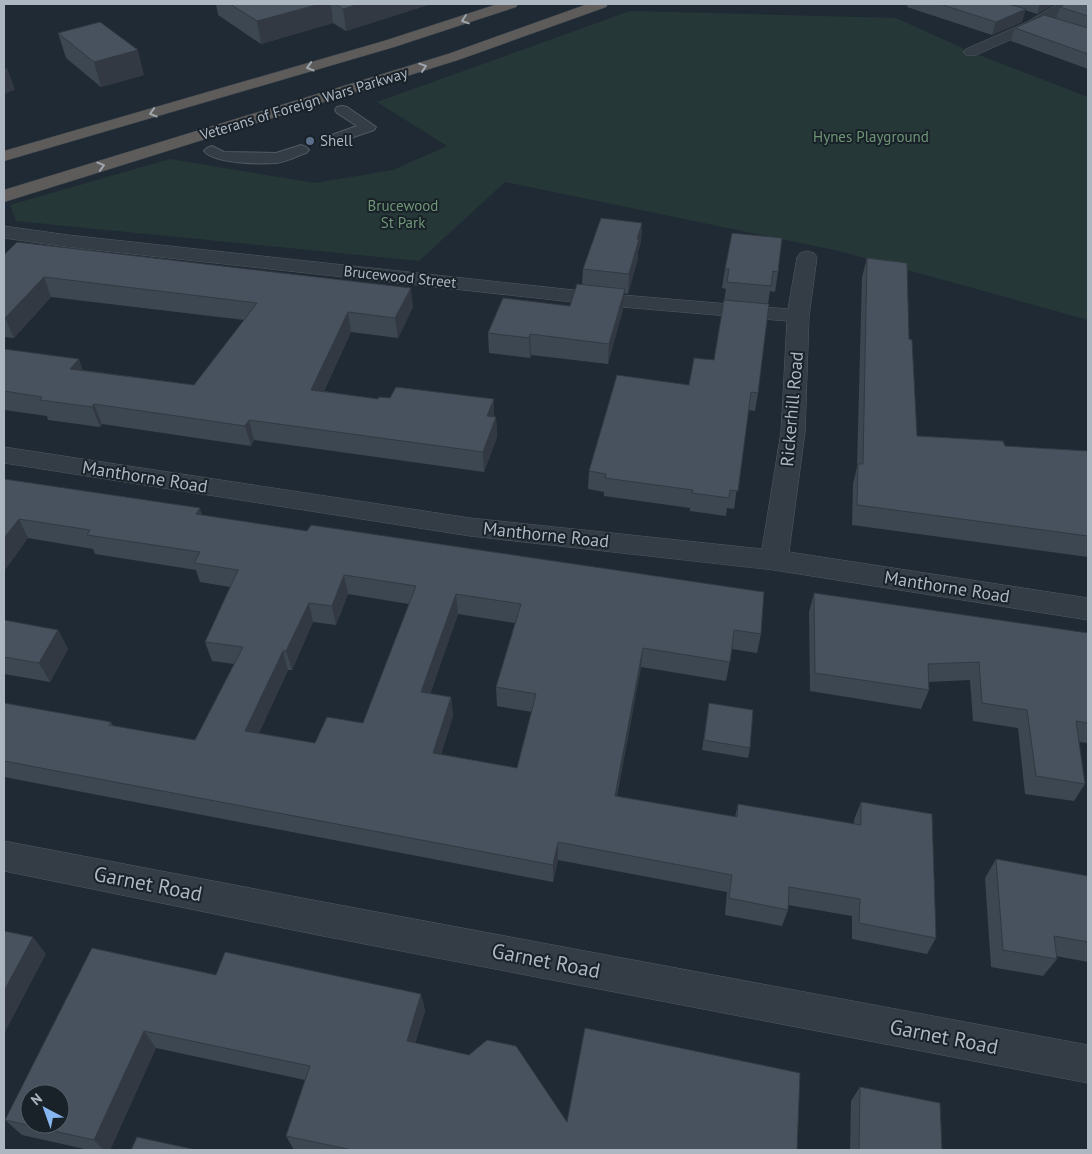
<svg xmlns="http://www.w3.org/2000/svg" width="1092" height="1154" viewBox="0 0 1092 1154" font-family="'PT Sans',sans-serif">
<rect width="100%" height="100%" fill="#202a34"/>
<path fill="#253837" d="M630,11L896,18L971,52L1088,97V320L839,251L505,182L419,261L16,221L10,205L170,159L315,183L393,170L447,146L377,102Z"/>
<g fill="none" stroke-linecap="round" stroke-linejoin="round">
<g stroke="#515a63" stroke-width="2">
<g id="service">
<path d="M342,106L347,107L376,127L374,130L336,143H326L324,140L326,137L357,126L337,113L335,110L337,107Z"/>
<path d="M301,145L306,147L309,150L306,153C297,156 286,162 276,163C260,164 214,164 204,151L207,148L212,146L224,152L276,153Z"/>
</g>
</g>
<g stroke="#515a63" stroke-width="1">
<g id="minor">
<path d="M1058,4H1075L1037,28L976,55H966L963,52L966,49L1027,22Z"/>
<path d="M4,226L68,235L610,294L788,309L797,257L800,253L807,251L814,253L817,257L809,316L805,432L789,552L1088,598V620L774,570L470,536L4,463V447L470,518L762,549L781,432L787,321L610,306L68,247L4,238Z"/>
<path d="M4,841L318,901L1088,1045V1083L318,935L4,871Z"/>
</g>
</g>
<g stroke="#3e474f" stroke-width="1">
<g id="trunk">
<path d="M498,4H518L516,7L394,47L4,161V151L384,41Z"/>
<path d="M588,4H608L606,7L458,60L4,202V190L448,54Z"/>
</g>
</g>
<use href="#service" fill="#343c45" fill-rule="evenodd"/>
<use href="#minor" fill="#343c45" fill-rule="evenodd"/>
<use href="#trunk" fill="#5e5c5b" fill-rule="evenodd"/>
</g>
<g fill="#3d4751" fill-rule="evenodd">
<path d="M216,4H431L346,31L333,23L261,44L218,15Z"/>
<path d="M908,4H1055L1037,14L1025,10L1022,22L992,35L907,7Z"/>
<path d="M1088,4V69L1011,41L1015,28L1056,18L1060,7Z"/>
<path d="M58,33L144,75L101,87L66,58Z"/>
<path d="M642,223L641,242L638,251V258L628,294L624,293L623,309L608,364L531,355L530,358L489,353L488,333L570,306L582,285L583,269Z"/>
<path d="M4,255L413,307L398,338L351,332L324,391L378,399H494V417H496L497,437L484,472L254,440L251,446L102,424L100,427L48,420L47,416L4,410V349L83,370L194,385L244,320L51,297L14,338L4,337Z"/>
<path d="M867,258L909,339L917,436L1005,446L1088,451V557L852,525L853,484L857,467L862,277Z"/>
<path d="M725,269L778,272L775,292L770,291L768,304L758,393L755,411L748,410L734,509L727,508L726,516L690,511V508L604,496V492L588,489L589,471L689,385L714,360L726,289L722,288Z"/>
<path d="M4,479L203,515L761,634L757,653L732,649L726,681L641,667L617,796L735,817L738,804L854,824V820L861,802L936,938L927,954L852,939V916L788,905V910L782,926L725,915L727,892L558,860L553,882L4,777V703L111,722L113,726L195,740L234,664L212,661L205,642L230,587L200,582L196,570L95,554L93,549L28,538L4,571ZM348,594L409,604L363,723L315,743L259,733L288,670H292L313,622L336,625ZM458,614L515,623L496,687L497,706L532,712L517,768L441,754L453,716L451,697L430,694Z"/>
<path d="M814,593L1088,633V743L1079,742L1085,784L1074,801L1025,794L1018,728L973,721L970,680L928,682L929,690L921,709L810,691L809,612Z"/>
<path d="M4,620L58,630L68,649L50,682L4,674Z"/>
<path d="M709,703L750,748L748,758L702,750Z"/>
<path d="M996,859L1088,876V962L1056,956L1057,959L1043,976L991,967L985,878Z"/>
<path d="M216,975L421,994L425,1011L415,1043L567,1122L797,1150H294L286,1136L305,1080L156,1048L110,1150H89L22,1135L5,1120Z"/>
<path d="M860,1087L942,1150H850L851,1101Z"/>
</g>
<g fill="#323942">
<path d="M320,4H331L333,23L261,44L257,21Z"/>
<path d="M359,4H431L346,31L343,9Z"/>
<path d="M1040,4H1055L1037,14Z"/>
<path d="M1026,9L1022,22L992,35L996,22Z"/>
<path d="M138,50L144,75L101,87L94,62Z"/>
<path d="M7,68L15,90L4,94V69Z"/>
<path d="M642,223L641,242L638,251V258L628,294L629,274L637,239Z"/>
<path d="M44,277L51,297L14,338L5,318Z"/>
<path d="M411,288L413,307L398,338L395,318Z"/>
<path d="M625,289L623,309L608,364L609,344Z"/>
<path d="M348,312L351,332L315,410L311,390Z"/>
<path d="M530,334L531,355L530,358L529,338Z"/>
<path d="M79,359L86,379L70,369Z"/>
<path d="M494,399V419L487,416Z"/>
<path d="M94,404L102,424L100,427L92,407Z"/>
<path d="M496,417L497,437L484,472L483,452Z"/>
<path d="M249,420L254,440L251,446L245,426Z"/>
<path d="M200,508L206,527L196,514Z"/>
<path d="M19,519L28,538L4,571V538Z"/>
<path d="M344,575L348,594L336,625L332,606Z"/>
<path d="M456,594L458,614L424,711L421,692Z"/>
<path d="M309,603L313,622L292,670L286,651Z"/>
<path d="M58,630L68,649L50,682L39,663Z"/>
<path d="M643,648L641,667L613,814L615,796Z"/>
<path d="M283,651L288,670L252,749L245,731Z"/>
<path d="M451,697L453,716L435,771L433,753Z"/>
<path d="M558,842V860L553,882V865Z"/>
<path d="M33,937L46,954L4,1034V991Z"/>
<path d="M421,994L425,1011L411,1058L407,1041Z"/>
<path d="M144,1031L156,1048L110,1150H104L94,1140Z"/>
</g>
<g fill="#47525e" stroke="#323942" fill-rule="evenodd">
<path d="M230,4H320L257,21Z"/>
<path d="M335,4H359L343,9Z"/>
<path d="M940,4H1008L1026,9L996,22Z"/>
<path d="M1065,4H1088V16L1060,7Z"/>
<path d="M1044,15L1088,28V54L1015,28Z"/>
<path d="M100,22L138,50L94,62L58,33Z"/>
<path d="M601,218L642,223L637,239H639L629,274L583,269Z"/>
<path d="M732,233L782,238L778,272L773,271L771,286L727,282L729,269H725Z"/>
<path d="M17,242L411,288L395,318L348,312L311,390L378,399L379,397L390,398L396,387L494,399L487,416L496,417L483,452L249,420L245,426L94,404L92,407L40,400L42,397L4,391V349L79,359L70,369L194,385L257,303L44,277L5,318H4V255Z"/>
<path d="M867,258L907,263L909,339L912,340L917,436L1003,441L1005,446L1088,451V536L857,505L858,464H863Z"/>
<path d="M577,284L625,289L609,344L530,334L529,338L488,333L503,298L570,306Z"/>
<path d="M724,300L769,304L758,393L751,392L738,491L730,490L729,498L692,493L693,490L605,478L606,474L589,471L617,375L689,385L694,358L714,360Z"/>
<path d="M4,479L200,508L196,514L307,531L311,525L764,592L761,634L734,630L730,662L643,648L615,796L737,817L738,804L861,825V802L932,814L936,938L859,923L860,899L789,887L788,910L729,898L732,875L558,842L553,865L4,761V703L111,722L109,725L195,740L243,647L205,642L238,570L194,563L200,552L87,535L90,530L19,519L4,538ZM344,575L416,586L363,723L327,717L315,743L245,731L283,651H286L309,603L332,606ZM456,594L521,604L496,687L536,694L517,768L433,753L451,697L421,692Z"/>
<path d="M814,593L1088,633V723L1076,721L1085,784L1036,776L1027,710L982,703L979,662L928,664L929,690L815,673Z"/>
<path d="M4,620L58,630L39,663L4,657Z"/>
<path d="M709,703L753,710L750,748L704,740Z"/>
<path d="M996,859L1088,876V942L1054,936L1057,959L1003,950Z"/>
<path d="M4,931L33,937L4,991Z"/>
<path d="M92,948L216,975L225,952L421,994L407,1041L469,1055L487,1040L516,1046L567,1122L585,1028L800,1073L797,1150H352L286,1136L310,1066L144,1031L94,1140L5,1120ZM30,1094H60V1124H30Z"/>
<path d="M860,1087L940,1103L942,1150H859Z"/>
<path d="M137,1137L192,1149V1150H131Z"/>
</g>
<defs><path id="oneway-chevron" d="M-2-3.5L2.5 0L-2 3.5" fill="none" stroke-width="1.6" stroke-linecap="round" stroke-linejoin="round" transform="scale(1.25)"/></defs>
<g stroke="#9da5ad">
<use href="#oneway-chevron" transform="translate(465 20) rotate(161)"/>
<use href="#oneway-chevron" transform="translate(310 67) rotate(164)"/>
<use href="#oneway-chevron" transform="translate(423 67) rotate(-18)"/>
<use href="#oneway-chevron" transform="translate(153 113) rotate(164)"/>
<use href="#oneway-chevron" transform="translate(101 166) rotate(-17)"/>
</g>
<circle fill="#5c6f8a" stroke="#192129" stroke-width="2" cx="310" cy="141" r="5"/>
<g text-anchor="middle" stroke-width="4" stroke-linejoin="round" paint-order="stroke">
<g font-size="15" fill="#adb7c2" stroke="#192129">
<text transform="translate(304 104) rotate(-17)" y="5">Veterans of Foreign Wars Parkway</text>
<text transform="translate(400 277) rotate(6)" y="5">Brucewood Street</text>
</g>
<g font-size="15" fill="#6f9675" stroke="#192129">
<text x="871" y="142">Hynes Playground</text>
<text x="403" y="211">Brucewood<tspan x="403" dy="17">St Park</tspan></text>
</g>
<g font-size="15" fill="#adb7c2" stroke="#192129" text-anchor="start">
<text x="320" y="146">Shell</text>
</g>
<g font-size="18" fill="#adb7c2" stroke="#192129">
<text transform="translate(792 409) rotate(-85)" y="6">Rickerhill Road</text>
<text transform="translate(145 477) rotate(9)" y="6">Manthorne Road</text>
<text transform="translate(546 535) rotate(6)" y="6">Manthorne Road</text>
<text transform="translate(947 587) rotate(9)" y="6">Manthorne Road</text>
</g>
<g font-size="21" fill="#adb7c2" stroke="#192129">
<text transform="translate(148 884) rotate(11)" y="7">Garnet Road</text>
<text transform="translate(546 961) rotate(11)" y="7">Garnet Road</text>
<text transform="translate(944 1037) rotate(11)" y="7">Garnet Road</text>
</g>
</g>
<rect width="1092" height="1154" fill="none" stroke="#adb7c2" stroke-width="10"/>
<g transform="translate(45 1109) rotate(319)"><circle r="24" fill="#192129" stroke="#545d66"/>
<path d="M0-4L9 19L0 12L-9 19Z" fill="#85b6ef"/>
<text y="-8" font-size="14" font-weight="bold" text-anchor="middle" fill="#adb7c2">N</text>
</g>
</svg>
